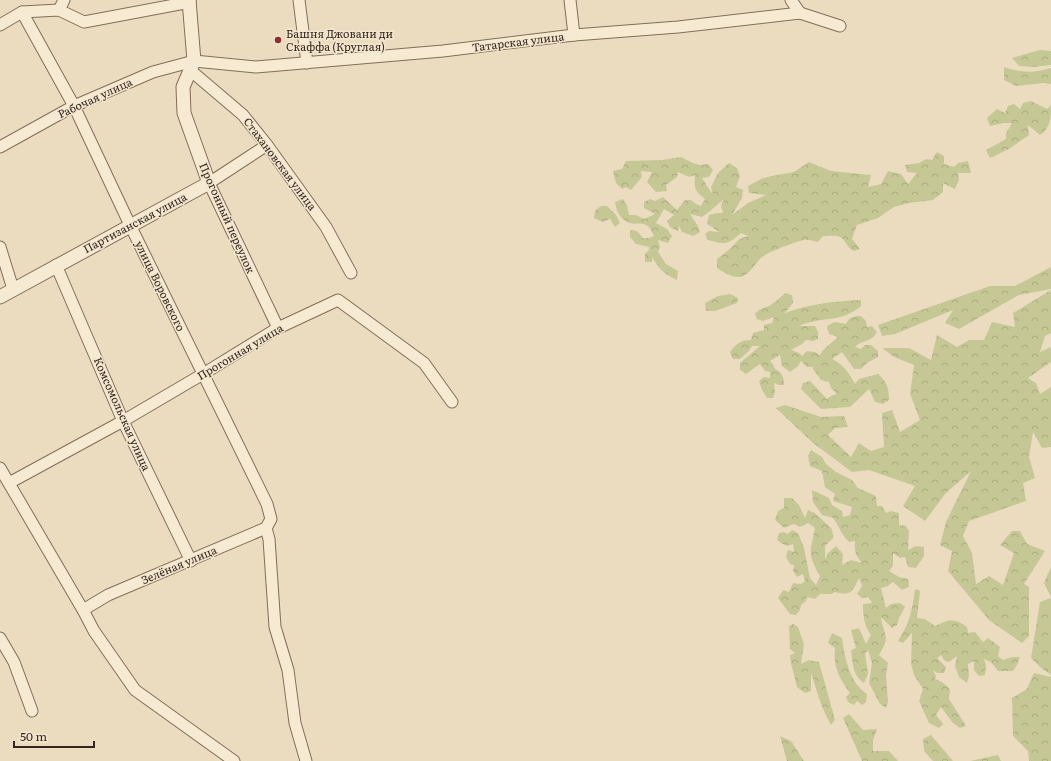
<svg xmlns="http://www.w3.org/2000/svg" width="1051" height="761" viewBox="0 0 1051 761" font-family="Literata,serif">
<defs>
<pattern id="forest-crowns" width="20" height="18" patternUnits="userSpaceOnUse"><rect width="20" height="18" fill="#c5c895"/><path d="M2 6a3 3 0 1 1 6 0M12 15a3 3 0 1 1 6 0" fill="none" stroke="#aaac80"/></pattern>
</defs>
<rect width="100%" height="100%" fill="#ebdcc0"/>
<g fill="url(#forest-crowns)">
<path d="M1040,50L1051,51V65L1032,67L1019,66L1012,58Z"/>
<path d="M1004,67C1021,73 1034,73 1051,68V84L1043,83L1016,86L1004,80Z"/>
<path d="M1031,101L1047,109L1051,105C1051,117 1051,128 1040,135L1028,125L1029,135L1009,149L990,158L986,150L1006,139V133L1012,123H1004L990,126L987,118L997,109L1005,113L1008,106L1014,104L1020,109L1023,103Z"/>
<path d="M937,152L944,156V164L954,167L958,163L968,161L971,173H958L959,180L955,189L943,183V192L933,200L909,203L894,207L878,218L857,225L852,239L857,245L860,249L854,251C847,248 846,240 840,237C836,235 828,236 823,236L818,242C813,241 808,239 803,240C795,242 769,252 763,256C755,263 750,275 740,277C733,278 723,272 717,268V259L732,247L739,239L748,236L741,233C727,245 726,245 708,240L705,234L709,231L719,232L707,224L709,215L717,213H723L721,206L724,199L710,211L702,217L690,214L698,226L700,232L693,236L682,232L679,226L678,231L670,227L667,221L674,215L664,209L656,223L667,229L672,236L668,243L658,240L660,247L658,252L666,264L678,271L677,280C664,274 659,269 652,257V262H645V254L649,250V247L636,244L630,237V230L637,231L643,238H649L654,236C652,233 651,229 649,227C643,221 636,225 630,223C620,220 616,210 615,202L623,199L627,205L629,215H636L644,219L655,214L644,208V202L650,199L655,201L663,197L677,210L685,200H691L696,204L701,206L705,199C694,191 694,188 695,175L689,177L678,172L677,177L666,185L667,191L656,192L647,182L652,172L641,171L642,177L631,190L626,187L622,189L616,183L613,171L622,169L626,161L662,160L681,157L693,163L700,165L708,164L713,170L709,177L702,178L713,195L711,187L718,173L729,163L737,168L740,176L736,187L743,190L742,198L732,215L748,203L766,195L749,193L748,186L763,178L777,175L794,172L809,162L831,171L871,175L868,187L881,184L888,171L901,174L908,184L917,173L907,172L905,165L919,163L926,159L932,160Z"/>
<path d="M601,206H607L616,215L620,223L615,227L610,219L603,222L594,218L595,211Z"/>
<path d="M1051,267V289L1019,295L959,329L945,323L953,310L895,334L882,336L878,325L990,286H1015Z"/>
<path d="M1051,290V333L1045,336L1040,352L1051,347V362L1028,378L1036,383L1040,394L1051,387V447L1042,448L1033,432L1029,457L1035,478L1023,483L1026,501L969,521L963,536L972,553L976,584L989,576L1003,585L1014,553L1000,545L1012,531H1020L1027,544L1045,551L1024,584L1029,587V636L1022,643L989,620L948,571L952,551L940,545L946,522L971,471L946,493L925,521L903,506L915,486L869,470L852,472L813,443L776,408L785,405L821,417L844,416L848,427L835,428L828,435L851,457L859,443L871,451L884,447L882,413L892,410L900,432L920,420L910,394L914,365L894,357L882,348H909L931,360L937,335L957,347L969,340H984L992,322L1015,327L1013,313Z"/>
<path d="M785,293L792,295L793,303L785,313C809,304 835,301 861,300V306C842,323 821,316 799,326H815L818,332V339L813,341L806,340L802,344L791,350L799,353L802,356L807,351L815,352L820,355L823,350L838,337L829,334L827,326L835,322L846,324C849,317 854,316 861,316L866,321L867,327L872,326L877,332C870,343 864,339 855,347L861,349L865,345H871L878,351V357L867,363L861,369H854L842,352L832,359C844,365 849,373 855,384L859,379L878,374C887,382 889,388 889,400L883,404L875,402L869,389L850,407L821,409L801,389L803,383L810,381L827,399L831,396L837,394L831,388L829,382L821,380L813,369V367H807L801,361L798,366L790,372L782,366L780,355L770,361L773,364L775,369C782,372 784,377 784,385H779L774,383L775,392L773,398H767L762,390L759,381L764,377L770,378V372L765,371L760,364L746,374L740,370V363L760,346H752L749,351L740,359H733L730,352C736,344 740,340 751,340L753,333L764,330V325L772,323L774,317L763,321L757,319L755,314C759,309 764,308 769,306C775,302 780,298 785,293Z"/>
<path d="M730,294L738,298L737,303L715,311H706L705,303L718,296Z"/>
<path d="M811,450L822,457L826,464L836,472L852,480L858,488L876,496L877,506H882L886,513L891,511L899,513V525L906,526L909,531L908,550L916,546L924,547V556L916,568L908,567L905,557L900,558L893,553V566L889,571L899,577L908,579L909,587L902,590L893,582L888,586L881,588L886,608L891,604L900,603L905,607L899,618L897,625L892,628L881,617C881,626 888,635 885,643C884,647 881,651 879,655L888,663L886,675L888,702L886,708L880,704L869,683L872,663L868,650L865,654L868,674L864,683C852,675 853,663 851,650L856,648L851,630L859,628L866,644L871,635C864,626 863,615 863,604L872,603L868,597L862,598L857,594L862,586L859,578C853,590 852,597 835,592L831,594H820L815,599L807,597L806,601L801,605L800,610L796,615L790,614L778,598L783,590L789,592L793,583L801,584L805,581L803,574L797,577L793,571L794,565L790,564L786,557L788,550L794,552L793,544C787,547 783,545 777,540L779,533L784,532L788,534L792,530L798,533L804,548L810,578L816,585L820,576C807,553 810,553 815,528L808,523L800,527L794,524L784,528L775,520L778,511L784,508V498H792L799,505L805,518L808,510L815,513L832,529L833,538L825,546V560L827,554L836,546L843,554L842,565L851,560L862,563C856,556 854,551 855,541L849,542C842,536 839,526 833,518L822,515L813,502L812,490L829,498L832,505L842,511L843,517L850,515L852,507L833,501L835,494L825,487L822,471L810,466L808,456Z"/>
<path d="M1051,567V597L1044,583Z"/>
<path d="M915,589L920,591L917,618L925,619L935,626C949,619 955,618 967,627L968,633L975,632L983,642L988,638L1000,647L998,656L1003,660L1012,657H1020L1017,665L1013,671H998L991,662L984,659L986,666L985,675L979,676L974,670V661L968,664L969,676L967,683L959,677L955,666L957,656L949,662L945,661L941,655L937,658L946,667L944,673H937L933,670L936,676L935,679L942,682L950,689L949,699L966,726L960,728L952,722L941,707L936,715L943,724L939,728L929,723L919,701L923,689L914,675L911,663L912,633L903,643L898,641C910,622 912,611 915,589Z"/>
<path d="M1051,598V675L1040,667L1031,658L1040,602Z"/>
<path d="M793,624L798,627L804,644L801,664L809,660L819,662L835,720L831,725C821,708 817,691 811,673V691L805,693L797,687L791,663L790,655L795,653L790,649L789,626Z"/>
<path d="M832,633L842,638C845,658 849,682 867,694L866,702L862,705L857,701L854,705L848,702L846,697L850,693C839,678 833,667 835,648L828,643Z"/>
<path d="M1034,673L1051,677V761H1029L1028,751L1013,736L1012,698L1027,689Z"/>
<path d="M849,714L863,730L877,729L873,740V751H889L898,761H862L843,718Z"/>
<path d="M931,735L953,761H933L924,751L923,739Z"/>
<path d="M780,736L791,741L804,761H787Z"/>
<path d="M998,755L1001,761H970Z"/>
</g>
<g fill="none" stroke-linecap="round" stroke-linejoin="round">
<g stroke="#836d59" stroke-width="13">
<g id="minor">
<path d="M299,0L307,63"/>
<path d="M570,0L574,35"/>
<path d="M791,0L800,13"/>
<path d="M59,10L64,0"/>
<path d="M22,12L74,106L130,225L267,504L271,519L266,528L108,595L83,610"/>
<path d="M0,25L22,12L59,10L84,22L190,2"/>
<path d="M190,70L243,115L267,145L326,227L351,273"/>
<path d="M267,145L209,183L278,328"/>
<path d="M0,147L74,106L153,72L194,61L256,67L443,51L574,35L678,27L800,13L840,26"/>
<path d="M0,247L13,289"/>
<path d="M56,265L123,421L191,561"/>
<path d="M0,468L83,610L94,631L135,690L234,761"/>
<path d="M9,483L123,421L203,374L278,328L338,300L424,363L452,402"/>
<path d="M266,528L269,539L275,627L288,670L295,723L306,761"/>
<path d="M0,638L14,662L32,711"/>
</g>
</g>
<g stroke="#836d59" stroke-width="15">
<path id="tertiary" d="M0,297L209,183L184,113L183,87L194,61L189,0"/>
</g>
<use href="#minor" stroke="#f7ead3" stroke-width="11"/>
<use href="#tertiary" stroke="#f7ead3" stroke-width="13"/>
</g>
<circle fill="#8f2d34" stroke="#f3e6cf" stroke-width="1.5" cx="278" cy="40" r="4"/>
<g text-anchor="middle" stroke-width="3" stroke-linejoin="round" paint-order="stroke">
<g font-size="11" fill="#34261d" stroke="#f3e6cf" text-anchor="start">
<text x="286" y="38">Башня Джовани ди<tspan x="286" dy="13">Скаффа (Круглая)</tspan></text>
</g>
<g font-size="11" fill="#34261d" stroke="#f3e6cf">
<text transform="translate(518 42) rotate(-7)" y="4">Татарская улица</text>
<text transform="translate(95 98) rotate(-25)" y="4">Рабочая улица</text>
<text transform="translate(280 164) rotate(53)" y="4">Стахановская улица</text>
<text transform="translate(227 218) rotate(66)" y="4">Прогонный переулок</text>
<text transform="translate(135 223) rotate(-28)" y="4">Партизанская улица</text>
<text transform="translate(160 286) rotate(64)" y="4">улица Воровского</text>
<text transform="translate(240 352) rotate(-31)" y="4">Прогонная улица</text>
<text transform="translate(122 414) rotate(66)" y="4">Комсомольская улица</text>
<text transform="translate(179 565) rotate(-23)" y="4">Зелёная улица</text>
</g>
</g>
<path d="M14 741v6h80v-6" fill="none" stroke="#34261d" stroke-width="2"/>
<text x="20" y="741" font-size="12" fill="#34261d" stroke="#f3e6cf" stroke-width="3" paint-order="stroke">50 m</text>
</svg>
